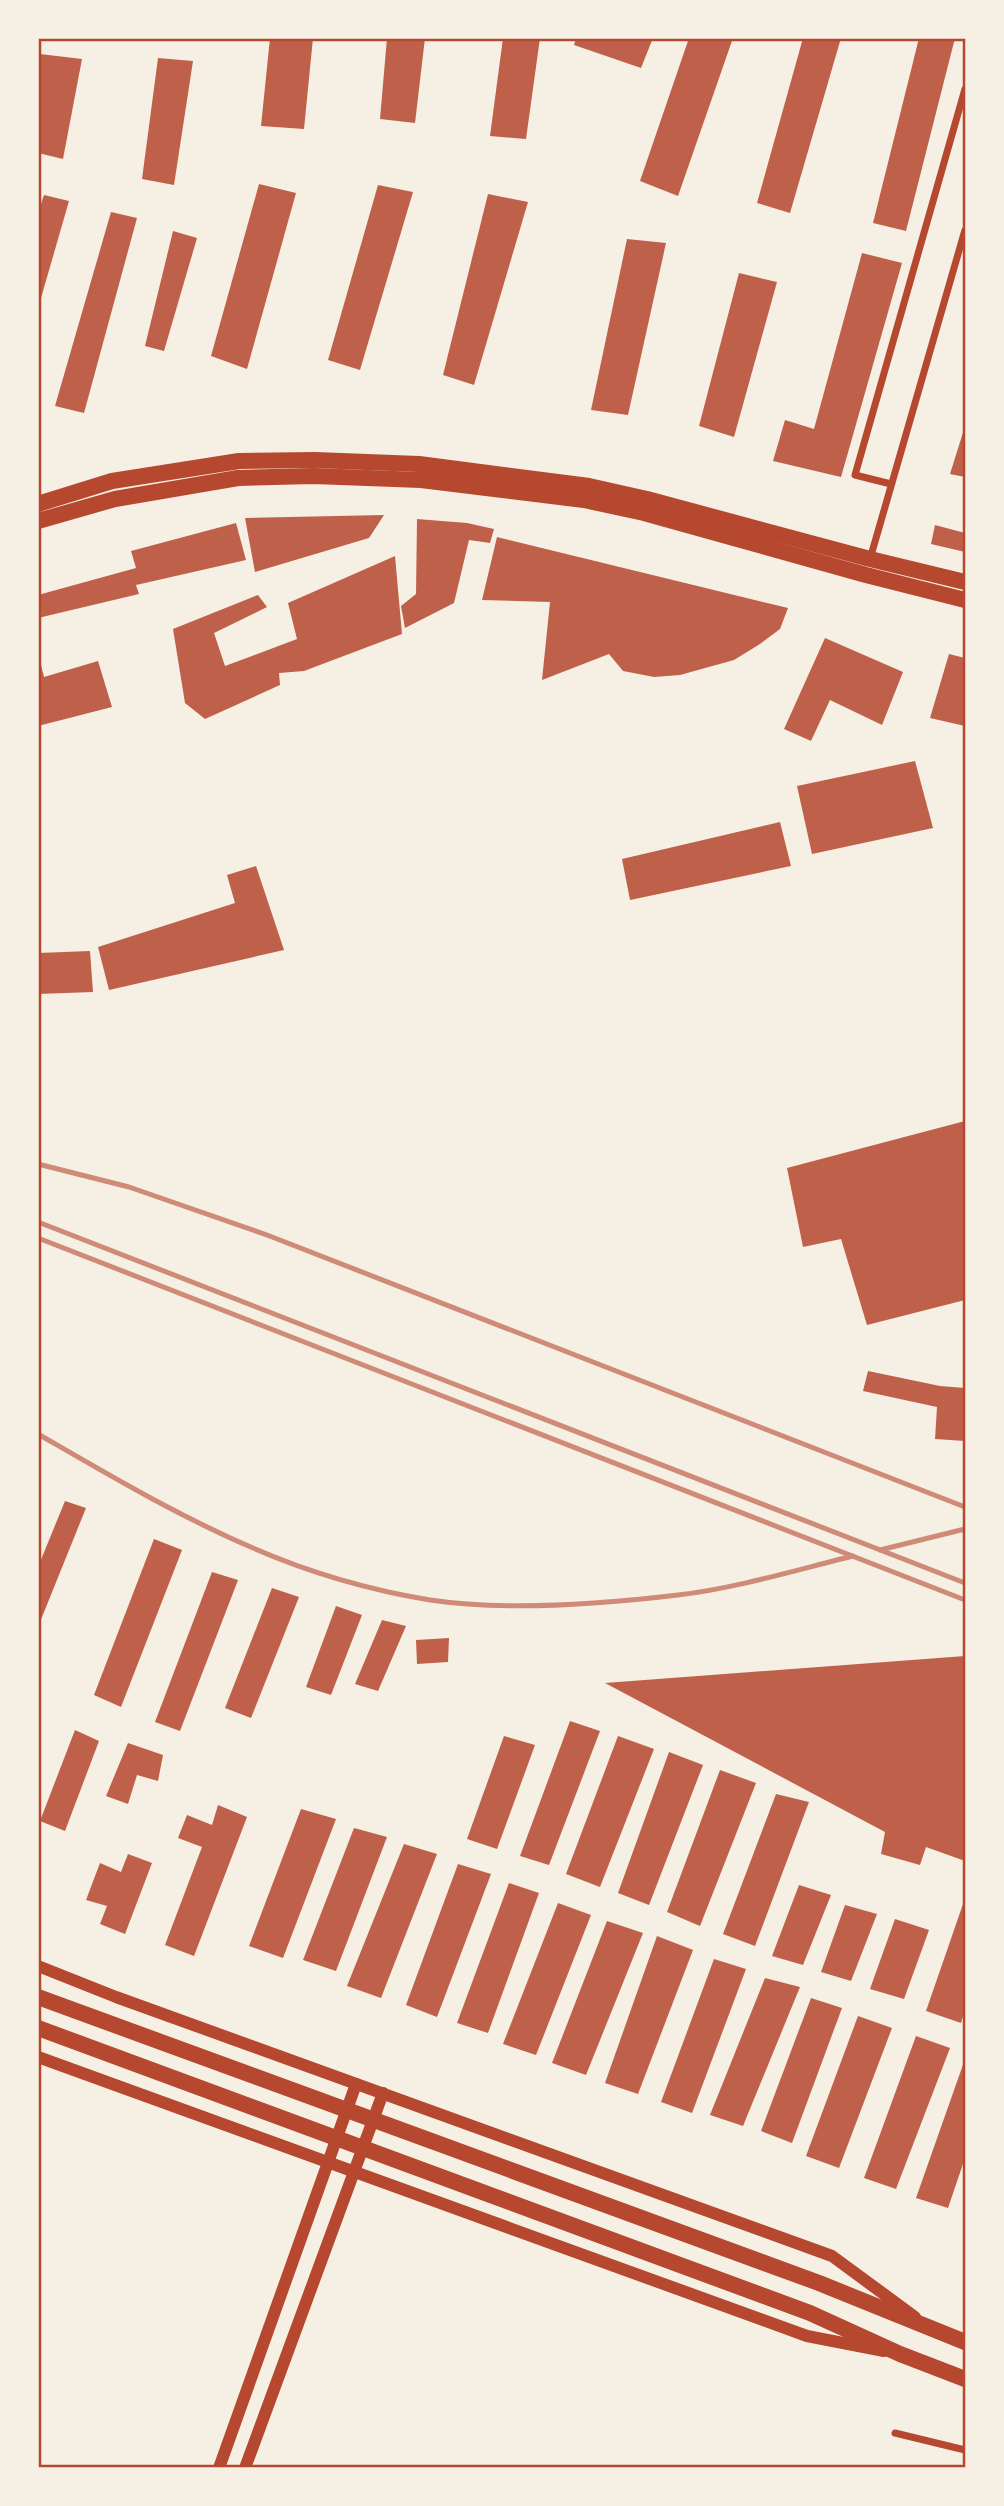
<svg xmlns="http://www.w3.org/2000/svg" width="1004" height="2506" viewBox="0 0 1004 2506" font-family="Poppins,sans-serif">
<rect width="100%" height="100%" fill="#f6efe4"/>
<g fill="#bf614a">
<path d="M270,38H313L304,129L261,126Z"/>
<path d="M387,38H425L415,123L380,119Z"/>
<path d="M503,38H540L526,139L490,136Z"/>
<path d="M576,38H653L641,68L574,45Z"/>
<path d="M689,38H733L678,196L640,181Z"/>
<path d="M803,38H841L790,213L757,203Z"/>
<path d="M919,38H955L906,231L873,223Z"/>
<path d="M40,54L82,59L63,159L38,153Z"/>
<path d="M158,58L193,61L174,185L142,179Z"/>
<path d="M259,184L296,193L247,369L211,356Z"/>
<path d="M378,185L413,192L360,370L328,360Z"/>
<path d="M488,194L528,202L474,385L443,375Z"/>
<path d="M44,195L69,201L39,305L38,213Z"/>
<path d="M111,212L137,218L84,413L55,406Z"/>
<path d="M173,231L197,238L164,351L145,346Z"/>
<path d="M627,239L666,243L628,415L591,410Z"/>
<path d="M862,253L902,263L841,477L773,461L785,420L814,429Z"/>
<path d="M739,273L777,282L734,437L699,426Z"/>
<path d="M965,426V477L950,474Z"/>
<path d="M384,515L369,538L255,572L245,518Z"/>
<path d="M417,519L467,523L494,529L490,543L469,540L454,603L405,628L401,606L416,594Z"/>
<path d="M236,523L246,560L136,585L139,594L38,618V595L136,568L131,551Z"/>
<path d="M935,525L965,533V552L931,544Z"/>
<path d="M497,537L788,608L780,629L760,644L734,660L680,675L654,677L623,671L609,654L542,680L550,602L482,600Z"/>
<path d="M395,556L402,634L304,671L279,673L280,685L205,719L185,703L173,629L258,595L267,607L214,633L225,666L297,639L288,603Z"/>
<path d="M825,638L903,672L882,725L830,700L811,741L784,729Z"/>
<path d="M38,653L44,677L98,661L112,707L38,726Z"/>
<path d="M949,654L965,658V726L930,718Z"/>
<path d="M915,761L933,828L812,854L797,786Z"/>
<path d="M780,822L791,866L630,900L622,859Z"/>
<path d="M256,866L284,950L109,990L98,947L235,903L227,875Z"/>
<path d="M90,951L93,992L38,994V953Z"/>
<path d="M965,1121V1300L867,1325L841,1239L803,1247L787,1168Z"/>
<path d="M868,1371L940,1386L965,1388V1441L935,1439L937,1407L863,1391Z"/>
<path d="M65,1501L86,1508L38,1627V1567Z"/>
<path d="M154,1539L182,1550L121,1707L94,1695Z"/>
<path d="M212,1572L238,1580L180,1731L155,1722Z"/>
<path d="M272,1588L299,1597L251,1718L225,1708Z"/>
<path d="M336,1606L362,1615L331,1695L306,1687Z"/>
<path d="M382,1620L406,1626L378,1691L355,1684Z"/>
<path d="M449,1638L448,1662L417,1664L416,1640Z"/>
<path d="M965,1656V1861L926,1847L920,1865L881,1854L885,1832L605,1683Z"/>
<path d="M570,1721L600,1731L549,1865L520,1856Z"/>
<path d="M75,1730L99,1741L65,1831L40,1821Z"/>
<path d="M504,1736L535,1745L497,1849L467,1839Z"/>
<path d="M618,1736L654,1749L600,1887L566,1874Z"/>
<path d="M128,1743L163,1755L158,1781L137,1775L128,1804L106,1796Z"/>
<path d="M669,1752L703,1765L649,1905L618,1893Z"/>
<path d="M720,1770L756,1783L700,1926L667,1912Z"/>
<path d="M776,1794L809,1802L755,1946L723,1934Z"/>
<path d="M218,1805L247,1817L194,1956L165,1945L202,1847L178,1838L187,1815L212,1825Z"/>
<path d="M301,1809L336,1819L283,1958L249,1946Z"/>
<path d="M354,1828L387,1837L336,1971L303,1960Z"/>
<path d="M404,1844L437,1854L381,1998L347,1986Z"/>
<path d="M128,1854L152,1863L125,1934L100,1924L107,1906L86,1900L100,1863L121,1872Z"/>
<path d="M458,1864L491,1874L437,2017L406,2005Z"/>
<path d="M509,1883L539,1893L488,2033L457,2023Z"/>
<path d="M799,1885L831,1895L803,1965L772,1956Z"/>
<path d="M558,1903L591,1915L536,2055L503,2044Z"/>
<path d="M963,1904H965V2010L961,2023L926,2011Z"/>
<path d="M845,1905L877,1914L851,1981L821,1972Z"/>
<path d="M895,1919L929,1930L904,1999L870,1989Z"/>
<path d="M607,1921L643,1933L586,2075L552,2063Z"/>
<path d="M657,1936L693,1950L638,2094L605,2083Z"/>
<path d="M714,1959L746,1969L692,2113L661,2102Z"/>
<path d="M765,1978L800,1987L743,2126L710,2115Z"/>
<path d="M811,1998L842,2008L792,2143L761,2131Z"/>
<path d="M858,2016L892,2028L839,2168L806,2156Z"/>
<path d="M916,2036L950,2048L896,2189L864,2178Z"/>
<path d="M965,2059V2158L948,2208L916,2198Z"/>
</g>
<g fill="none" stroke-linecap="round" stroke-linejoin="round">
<g stroke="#b5482f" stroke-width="7">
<path d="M891,484L855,475L965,89"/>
<path d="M870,559L965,230"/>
<path d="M895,2433L965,2450"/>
</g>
<g stroke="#b5482f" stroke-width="12">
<path d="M38,1966L116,1997L832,2256L915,2317"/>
<path d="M38,2057L807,2336L884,2351"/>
<path d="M219,2468L356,2084"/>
<path d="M245,2468L383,2093"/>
</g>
<g stroke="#b5482f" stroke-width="16">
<path d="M38,504L112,481L239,461L315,460L419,464L589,486L647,499L870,559L965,582"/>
<path d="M38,521L115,499L238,478L314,476L421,480L584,500L644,513L866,575L965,600"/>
</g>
<g stroke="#b5482f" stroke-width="16">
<path d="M38,1997L819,2283L965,2342"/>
<path d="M38,2028L810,2313L900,2354L965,2379"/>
</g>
<g stroke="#cf8b77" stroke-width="5">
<path d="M38,1164L129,1187L267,1235L965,1507"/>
<path d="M38,1222L965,1583"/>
<path d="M38,1238L965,1600"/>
<path d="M38,1434C109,1475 178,1516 253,1548C308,1572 370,1590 430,1600C504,1611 603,1604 678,1595C737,1588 796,1570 853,1556"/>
<path d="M880,1550L965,1529"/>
</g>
</g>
<rect width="1004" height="2506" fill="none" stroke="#f6efe4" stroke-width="80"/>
<rect x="40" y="40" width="924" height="2426" fill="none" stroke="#b5482f" stroke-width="2.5"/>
</svg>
